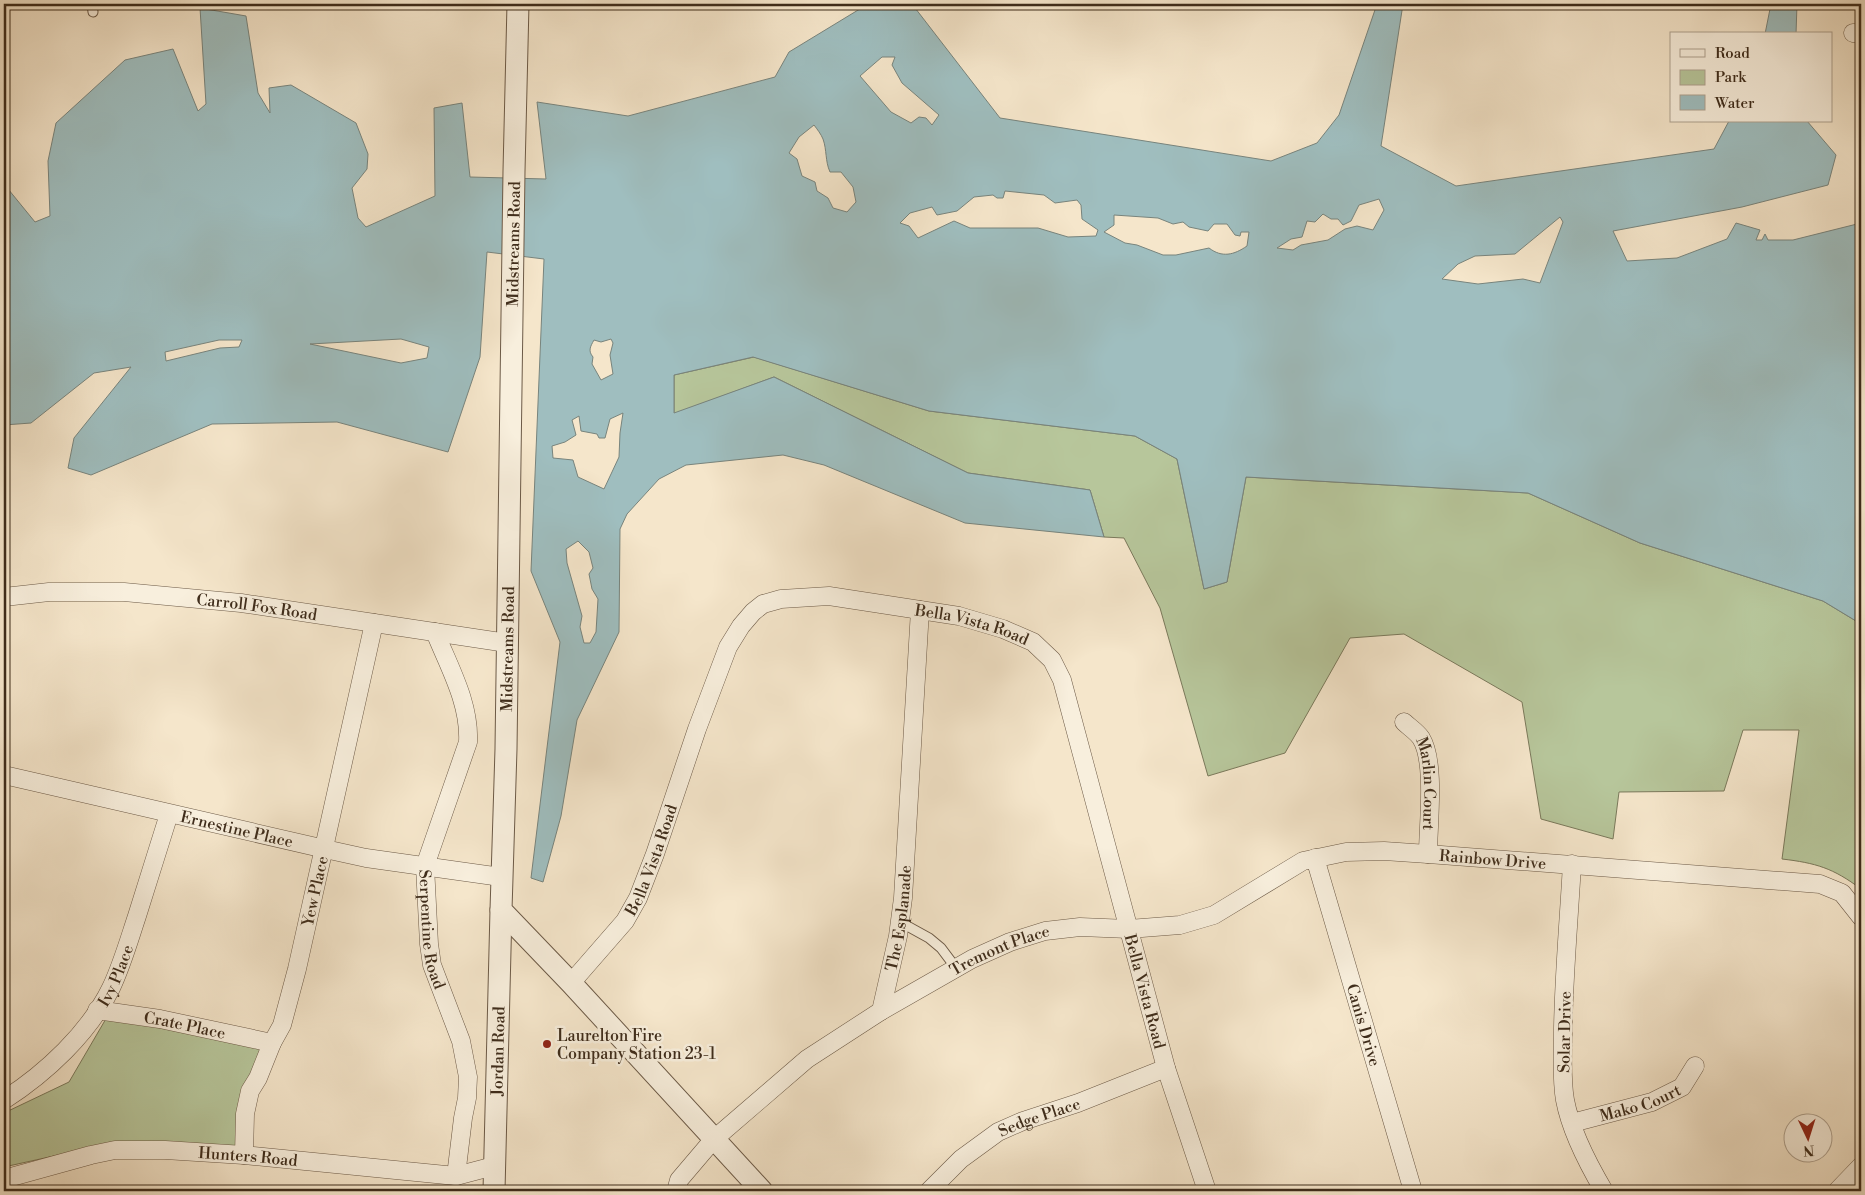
<svg xmlns="http://www.w3.org/2000/svg" width="1865" height="1195" viewBox="0 0 1865 1195" font-family="'Libre Bodoni',serif">
<rect width="100%" height="100%" fill="#f5e6cb"/>
<filter id="stains"><feTurbulence type="fractalNoise" baseFrequency=".004" numOctaves="4"/><feColorMatrix values="0 0 0 0 .2 0 0 0 0 .09 0 0 0 0 .02 0 0 0 .5 -.17"/></filter>
<radialGradient id="worn" r=".72"><stop offset=".6" stop-color="#630" stop-opacity="0"/><stop offset="1" stop-color="#630" stop-opacity=".3"/></radialGradient>
<g fill="#b7c69b" stroke="#7a795b">
<path d="M754,357L929,411L1135,436L1177,459L1204,589L1227,582L1246,477L1528,493L1640,543L1823,601L1861,624V889C1833,868 1816,863 1782,859L1799,730H1743L1724,791L1619,792L1613,839L1541,819L1522,702L1404,634L1350,638L1285,753L1208,776L1160,608L1124,538L1104,537L1090,490L968,473L774,377L674,414V375Z"/>
<path d="M107,1017L264,1049L238,1147L108,1144L4,1167V1113L69,1082Z"/>
</g>
<g fill="#9fbebf" stroke="#78847d" fill-rule="evenodd">
<path d="M868,4H912L1000,118L1271,161L1317,143L1339,115L1377,4H1403L1381,146L1456,186L1714,149L1729,121H1807L1836,155L1828,185L1742,207L1613,231L1627,261L1677,258L1727,239L1736,223L1760,230L1756,240H1762L1765,234L1768,240H1793L1861,223V624L1823,601L1640,543L1528,493L1246,477L1227,582L1204,589L1177,459L1135,436L929,411L753,357L674,375V413L774,377L968,473L1090,490L1104,537L965,523L824,465L783,455L686,465L659,479L627,514L620,529L619,632L577,720L561,816L543,882L531,878L560,642L531,571L544,259L487,252L480,357L448,452L337,422L212,424L91,475L68,468L74,438L131,367L94,373L31,423L4,425V184L35,222L50,216L48,161L56,123L125,60L173,49L198,111L206,104L200,8L246,16L258,93L270,113L269,88L291,85L356,123L368,154L367,169L352,188L358,218L366,227L435,196L434,108L462,103L470,177L546,179L537,102L628,116L775,77L789,52ZM882,57H895L892,65L902,83L939,115L932,125L926,118L919,117L911,123L891,112L860,76ZM814,125C817,129 821,134 823,139C827,150 825,161 830,172H841L853,187L856,202L847,212L833,208L828,198L817,191L815,182L802,176L797,159L789,153L799,137ZM1005,191L1044,195L1055,203L1077,200L1081,205L1082,219L1098,230L1096,236L1068,237L1038,228H970L954,221L918,238L909,226L900,223L910,213L932,207L937,215L957,211L974,197L993,195L997,198H1003ZM1379,199L1384,210L1373,230L1357,226L1345,229L1328,240L1301,245L1293,250L1277,248L1291,239L1302,237L1307,221L1315,222L1323,214L1331,219H1338L1343,225L1351,221L1359,205ZM1114,215L1158,218L1173,224L1183,222L1189,227L1208,231L1214,224H1227L1235,235L1240,236L1241,232H1249L1247,246C1234,255 1222,258 1209,248L1176,255H1163L1137,245L1125,243L1104,232L1114,225ZM1560,217L1563,222L1540,283L1523,279L1478,284L1442,279L1458,264L1475,256L1515,254ZM401,339L429,347L427,358L401,363L310,344ZM611,339L613,343L610,355L613,374L601,380L592,364L593,357C588,351 590,347 594,340L601,342ZM219,340H242L239,347L220,348L166,361L165,352ZM623,413L620,433L619,457L604,489L578,477L573,460L553,458L552,446L565,442L576,435L572,420L579,416L581,431L597,434L599,438H605L610,419ZM578,541L589,552L593,568L589,574L592,589L598,599L596,632L590,643H584L580,627L582,616L567,563L566,549Z"/>
<path d="M1771,4H1797L1796,34H1765Z"/>
</g>
<g fill="none" stroke-linecap="round" stroke-linejoin="round">
<g stroke="#6c5a47" stroke-width="11">
<g id="service">
<path d="M92,4L93,12"/>
<path d="M900,922L929,938L941,948L956,968"/>
</g>
</g>
<g stroke="#6c5a47" stroke-width="19">
<g id="minor">
<path d="M1853,33L1861,34"/>
<path id="s1" d="M4,597L49,592H124L241,603L507,643"/>
<path id="s2" d="M435,632C449,667 470,703 468,742L425,866L429,944L432,965L461,1041L468,1077L467,1098L463,1118L456,1176"/>
<path id="s3" d="M1404,722C1409,727 1417,732 1421,738C1436,762 1428,825 1428,854"/>
<path id="s4" d="M4,775L325,849L366,858L501,877"/>
<path id="s5" d="M1315,858L1413,1191"/>
<path d="M1572,864C1569,918 1564,973 1563,1028C1563,1052 1561,1077 1565,1100C1571,1132 1588,1164 1604,1191"/>
<path id="s6" d="M571,983L625,921L638,898L655,854L697,729L728,647L741,626L753,612L763,604L781,599L829,596L959,616L1003,629L1033,642L1052,660L1062,680L1166,1068L1207,1191"/>
<path id="s7" d="M97,1010L160,1019L272,1043"/>
<path id="s8" d="M881,1011L972,959L1010,942L1045,931L1080,927L1129,929L1180,925L1214,915L1303,861L1346,852L1384,851L1428,854L1820,884L1842,893L1861,917"/>
<path id="s9" d="M4,1100C46,1073 89,1033 111,988C122,965 129,940 137,916C148,882 158,848 169,814"/>
<path id="s10" d="M1572,1123L1652,1102L1682,1087L1695,1066"/>
<path id="s11" d="M244,1155L245,1114L250,1091L258,1078L272,1043L282,1025L297,969L374,623"/>
<path id="s12" d="M4,1179L91,1155L115,1150H165L244,1155L456,1176L494,1166"/>
<path id="s13" d="M676,1191L679,1180L713,1140L807,1059L881,1011L898,936L903,898L920,610"/>
<path id="s14" d="M929,1191L961,1159L998,1132L1023,1121L1078,1103L1166,1068"/>
<path d="M1837,1191L1861,1166"/>
</g>
</g>
<g stroke="#6c5a47" stroke-width="23">
<g id="tertiary">
<path d="M518,4L514,171L506,749L501,910L571,983L762,1191"/>
<path id="s15" d="M494,1191L501,910"/>
</g>
</g>
<use href="#service" stroke="#f8efdd" stroke-width="9"/>
<use href="#minor" stroke="#f8efdd" stroke-width="18"/>
<use href="#tertiary" stroke="#f8efdd" stroke-width="21"/>
</g>
<circle fill="#8f2418" stroke="#f8efdd" stroke-width="2" cx="547" cy="1044" r="5"/>
<g text-anchor="middle" stroke-width="5" stroke-linejoin="round" paint-order="stroke">
<g font-size="16" fill="#3e2c1b" stroke="#f8efdd">
<text transform="translate(513 244) rotate(-89)" y="6">Midstreams Road</text>
<text dy="6" stroke="none"><textPath href="#s1" startOffset="254">Carroll Fox Road</textPath></text>
<text dy="6" stroke="none"><textPath href="#s6" startOffset="644">Bella Vista Road</textPath></text>
<text transform="translate(507 649) rotate(-89)" y="6">Midstreams Road</text>
<text dy="6" stroke="none"><textPath href="#s3" startOffset="70">Marlin Court</textPath></text>
<text dy="6" stroke="none"><textPath href="#s4" startOffset="239">Ernestine Place</textPath></text>
<text dy="6" stroke="none"><textPath href="#s8" startOffset="649">Rainbow Drive</textPath></text>
<text dy="6" stroke="none"><textPath href="#s6" startOffset="149">Bella Vista Road</textPath></text>
<text dy="6" stroke="none"><textPath href="#s11" startOffset="276">Yew Place</textPath></text>
<text dy="6" stroke="none"><textPath href="#s13" startOffset="371">The Esplanade</textPath></text>
<text dy="6" stroke="none"><textPath href="#s2" startOffset="311">Serpentine Road</textPath></text>
<text dy="6" stroke="none"><textPath href="#s8" startOffset="134">Tremont Place</textPath></text>
<text dy="6" stroke="none"><textPath href="#s9" startOffset="170">Ivy Place</textPath></text>
<text dy="6" stroke="none"><textPath href="#s6" startOffset="1079">Bella Vista Road</textPath></text>
<text dy="6" stroke="none"><textPath href="#s5" startOffset="174">Canis Drive</textPath></text>
<text dy="6" stroke="none"><textPath href="#s7" startOffset="89">Crate Place</textPath></text>
<text transform="translate(1564 1032) rotate(-89)" y="6">Solar Drive</text>
<text dy="6" stroke="none"><textPath href="#s15" startOffset="140">Jordan Road</textPath></text>
<text dy="6" stroke="none"><textPath href="#s10" startOffset="71">Mako Court</textPath></text>
<text dy="6" stroke="none"><textPath href="#s14" startOffset="135">Sedge Place</textPath></text>
<text dy="6" stroke="none"><textPath href="#s12" startOffset="248">Hunters Road</textPath></text>
</g>
<g font-size="16" fill="#3e2c1b" stroke="#f8efdd" text-anchor="start">
<text x="557" y="1041">Laurelton Fire<tspan x="557" dy="18">Company Station 23-1</tspan></text>
</g>
</g>
<rect width="1865" height="1195" fill="none" stroke="#f5e6cb" stroke-width="20"/>
<rect x="5" y="5" width="1855" height="1185" fill="none" stroke="#3e2c1b" stroke-width="2.5"/>
<rect x="10" y="10" width="1845" height="1175" fill="none" stroke="#3e2c1b"/>
<rect x="1670" y="32" width="162" height="90" fill="#f8efdd" stroke="#aea18f"/>
<rect x="1680" y="49" width="25" height="8" fill="#f8efdd" stroke="#aea18f"/>
<text x="1715" y="58" font-size="15" fill="#3e2c1b">Road</text>
<rect x="1680" y="70" width="25" height="15" fill="#b7c69b" stroke="#aea18f"/>
<text x="1715" y="82" font-size="15" fill="#3e2c1b">Park</text>
<rect x="1680" y="95" width="25" height="15" fill="#9fbebf" stroke="#aea18f"/>
<text x="1715" y="108" font-size="15" fill="#3e2c1b">Water</text>
<g transform="translate(1808 1138) rotate(176)"><circle r="24" fill="#f8efdd" stroke="#aea18f"/>
<path d="M0-4L9 19L0 12L-9 19Z" fill="#8f2418"/>
<text y="-8" font-size="14" font-weight="bold" text-anchor="middle" fill="#3e2c1b">N</text>
</g>
<rect width="100%" height="100%" filter="url(#stains)"/>
<rect width="100%" height="100%" fill="url(#worn)"/>
</svg>
